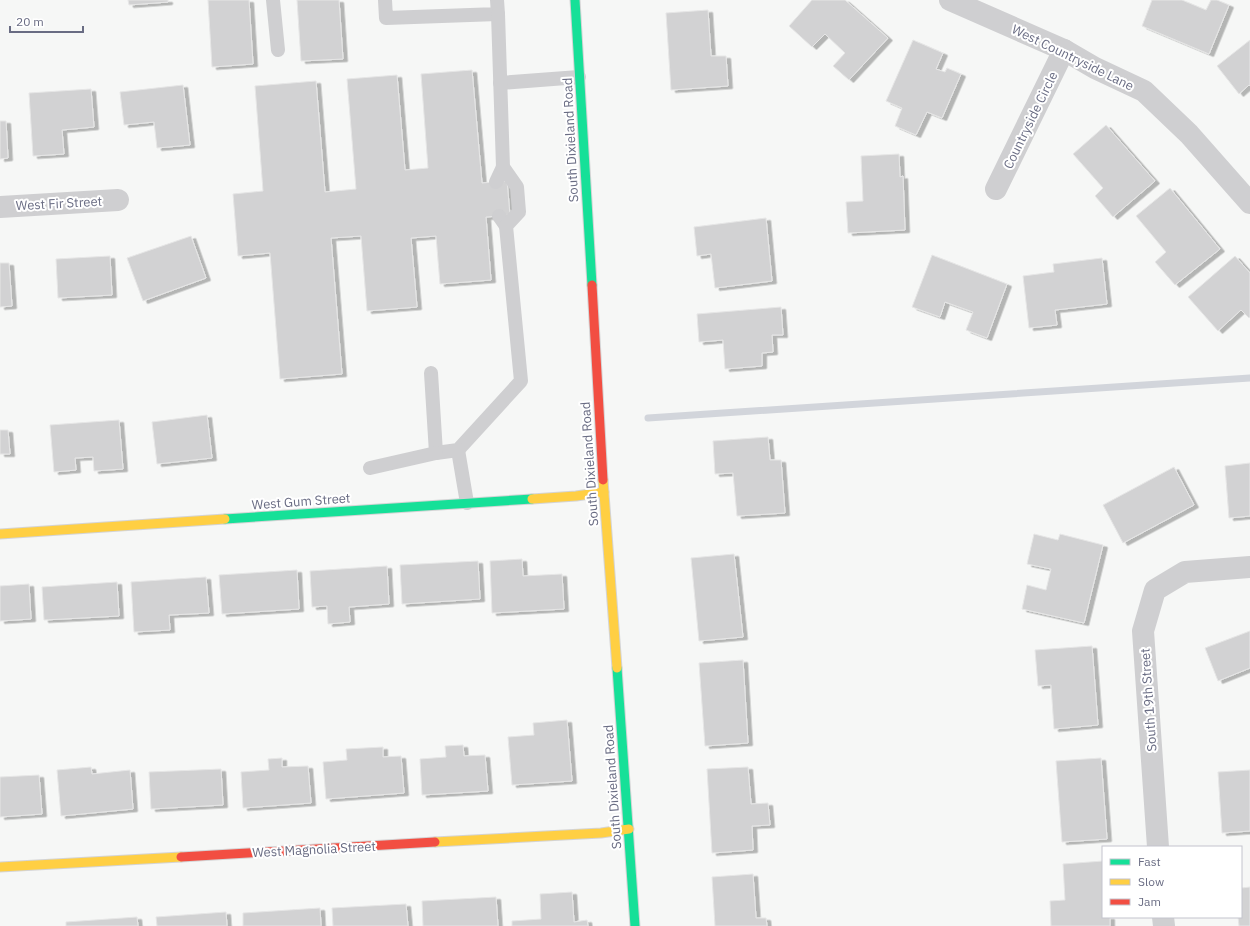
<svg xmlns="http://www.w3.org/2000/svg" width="1250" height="926" viewBox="0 0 1250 926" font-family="'IBM Plex Sans',sans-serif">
<defs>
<filter id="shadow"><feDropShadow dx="4.5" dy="2.5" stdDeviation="0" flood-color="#0004"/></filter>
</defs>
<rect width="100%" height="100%" fill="#f6f7f6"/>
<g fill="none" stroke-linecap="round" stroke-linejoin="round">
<path stroke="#d2d5db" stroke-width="7" d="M648,418L1250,378"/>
</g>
<g fill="#d2d2d3" stroke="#e6e6e6" filter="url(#shadow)">
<path d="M128,0H168V2L129,5Z"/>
<path d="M208,0H249L253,64L212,67Z"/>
<path d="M297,0H339L343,59L301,61Z"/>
<path d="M812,0H845L888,38L849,80L833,66L845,53L825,34L812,47L789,26Z"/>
<path d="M1152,0H1182L1206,10L1211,0H1217L1229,5L1209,54L1142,26Z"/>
<path d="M708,10L711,56H726L728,86L671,90L666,13Z"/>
<path d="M913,40L943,53L936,69L945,72L947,68L961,74L942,118L927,112L916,135L895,126L902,108L886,101Z"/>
<path d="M1250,40V86L1249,85L1239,94L1217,66Z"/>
<path d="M472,70L482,183L507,181L510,215L486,217L491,280L440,284L436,236L411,238L417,307L367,311L361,236L331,238L342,374L280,379L270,253L238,256L233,194L263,191L255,86L316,81L325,192L356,189L347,79L397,75L405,170L428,168L421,74Z"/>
<path d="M183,85L190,145L157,148L154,122L124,125L120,92Z"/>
<path d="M91,89L94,127L62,130L64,154L33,156L29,93Z"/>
<path d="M0,121H6L8,158L0,159Z"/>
<path d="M1106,125L1155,181L1113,217L1095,196L1103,188L1073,154Z"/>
<path d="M899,154L900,177L903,176L905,230L848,233L846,202L863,201L861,156Z"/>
<path d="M1170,188L1220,249L1175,285L1155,262L1166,252L1136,216Z"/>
<path d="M766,218L772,281L715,288L711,254L697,256L694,227Z"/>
<path d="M191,236L206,278L143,301L127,258Z"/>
<path d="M932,255L1007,284L987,338L966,330L973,312L945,302L940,317L912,307Z"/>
<path d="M110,256L112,295L58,298L56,259Z"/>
<path d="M1235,256L1250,273V317L1249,318L1241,310L1218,331L1188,297Z"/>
<path d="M1102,258L1107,304L1055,310L1057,325L1029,328L1023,276L1054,272L1053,264Z"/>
<path d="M0,263H9L12,306L0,307Z"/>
<path d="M781,307L783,335H772L773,352L762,353V366L725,369L723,340L699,342L697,314Z"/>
<path d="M207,415L212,458L157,464L152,422Z"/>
<path d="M119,420L123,469L94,471L93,457L75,458L76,470L54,472L50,425Z"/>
<path d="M0,430H8L10,454H0Z"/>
<path d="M768,437L770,460H781L785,513L737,516L733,473L715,474L713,441Z"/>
<path d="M1250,463V516L1229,518L1225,466Z"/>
<path d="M1174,467L1194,505L1123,543L1103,505Z"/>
<path d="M1034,534L1058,540L1060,534L1103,545L1084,623L1022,609L1027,585L1046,590L1051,569L1027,564Z"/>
<path d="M734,554L743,637L699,641L691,558Z"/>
<path d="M522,559L523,576L562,574L564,609L492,613L490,561Z"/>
<path d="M478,561L480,599L402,604L400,565Z"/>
<path d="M387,566L389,604L349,607L350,622L328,624L327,606L312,607L310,571Z"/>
<path d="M297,570L299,609L222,614L219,575Z"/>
<path d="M206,577L209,613L169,615L170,630L134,632L131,582Z"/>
<path d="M117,582L119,616L44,620L42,587Z"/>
<path d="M29,584L31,619L0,621V586Z"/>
<path d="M1250,631V668L1218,681L1205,648Z"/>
<path d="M1092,646L1098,725L1054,729L1051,685L1038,686L1035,650Z"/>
<path d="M743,660L748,743L705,746L699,663Z"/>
<path d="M567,720L572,781L512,785L508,737L534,735L533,723Z"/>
<path d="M463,745L464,756L485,755L488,791L422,795L420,759L446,757L445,746Z"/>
<path d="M383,747V757L401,756L404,793L326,799L323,762L347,760L346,749Z"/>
<path d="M282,758V767L308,766L311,803L243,808L241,772L269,770L268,759Z"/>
<path d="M1101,758L1107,839L1062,842L1056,761Z"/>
<path d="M91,767L92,774L130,770L133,809L61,816L57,770Z"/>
<path d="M748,767L751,804L768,803L770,825L752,826L753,850L712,853L707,769Z"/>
<path d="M221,769L223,805L151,809L149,772Z"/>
<path d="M1250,770V831L1222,833L1218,772Z"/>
<path d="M39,775L42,814L0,817V777Z"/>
<path d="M1103,861V917H1110V926H1051L1050,901L1065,900L1063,864Z"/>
<path d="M753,874L756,918H766L767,926H715L712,877Z"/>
<path d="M1250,887V926H1239L1238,917H1241V888Z"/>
<path d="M572,892L574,922L587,920L588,926H512V921L541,919L540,894Z"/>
<path d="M496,897L498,926H423L422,901Z"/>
<path d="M406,904L408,926H333L332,908Z"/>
<path d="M320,908L321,926H243V913Z"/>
<path d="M226,912L227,926H157L156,917Z"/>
<path d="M137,917L138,926H66V922Z"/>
</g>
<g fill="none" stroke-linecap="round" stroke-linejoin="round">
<g stroke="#d4d4d5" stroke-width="11">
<g id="fast">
<path d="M575,0L592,285"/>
<path d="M225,519L532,499"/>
<path d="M617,668L635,926"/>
</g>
</g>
<g stroke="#d4d4d5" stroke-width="11">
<g id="slow">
<path d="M603,480L617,668"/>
<path d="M532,499L576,496L604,492"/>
<path d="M0,534L225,519"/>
<path d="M435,842L601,833L629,829"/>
<path d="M0,867L181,857"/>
</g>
</g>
<g stroke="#d4d4d5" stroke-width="11">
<g id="jam">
<path d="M592,285L603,480"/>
<path d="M181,857L435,842"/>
</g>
</g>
<g stroke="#cfcfd1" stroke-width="14">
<path d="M273,0L278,50"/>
<path d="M385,0L386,18L498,14L497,0"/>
<path d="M500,83L579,77"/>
<path d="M496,182L503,167"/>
<path d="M499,216L506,226"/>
<path d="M431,373L436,453L458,450L521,381L506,226L519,212L517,187L503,167L498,14"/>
<path d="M458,450L467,503"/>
<path d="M370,468L436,453"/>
</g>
<g stroke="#cfcfd1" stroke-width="22">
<path d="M950,0L1064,50L1095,68L1144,91L1189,134L1250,203"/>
<path d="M996,189L1064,50"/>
<path d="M0,207L118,200"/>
<path d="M1158,847L1143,631L1155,590L1185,572L1250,567"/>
<path d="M1163,917L1164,926"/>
</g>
<use href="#fast" stroke="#16e098" stroke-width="9"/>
<use href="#slow" stroke="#ffcf43" stroke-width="9"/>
<use href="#jam" stroke="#f24e42" stroke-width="9"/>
</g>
<g text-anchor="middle" stroke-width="4" stroke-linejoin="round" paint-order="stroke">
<g font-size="13" fill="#696c83" stroke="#fff">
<text transform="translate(1073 57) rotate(26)" y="5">West Countryside Lane</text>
<text transform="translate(1030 120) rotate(-64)" y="5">Countryside Circle</text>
<text transform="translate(570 140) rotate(-93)" y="5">South Dixieland Road</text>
<text transform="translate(59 203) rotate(-3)" y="5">West Fir Street</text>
<text transform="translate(589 464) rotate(-94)" y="5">South Dixieland Road</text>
<text transform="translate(301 501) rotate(-4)" y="5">West Gum Street</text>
<text transform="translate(1148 700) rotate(-94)" y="5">South 19th Street</text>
<text transform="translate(612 787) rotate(-94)" y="5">South Dixieland Road</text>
<text transform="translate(314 849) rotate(-3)" y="5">West Magnolia Street</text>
</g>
</g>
<rect x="1102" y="846" width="140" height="72" fill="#ffffff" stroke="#c3c4cd"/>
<rect x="1110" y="859" width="20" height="6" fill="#16e098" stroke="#c3c4cd"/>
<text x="1138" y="866" font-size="12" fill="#696c83">Fast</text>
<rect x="1110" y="879" width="20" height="6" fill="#ffcf43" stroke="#c3c4cd"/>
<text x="1138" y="886" font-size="12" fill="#696c83">Slow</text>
<rect x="1110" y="899" width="20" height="6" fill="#f24e42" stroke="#c3c4cd"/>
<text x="1138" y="906" font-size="12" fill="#696c83">Jam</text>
<path d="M10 26v6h73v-6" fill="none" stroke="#696c83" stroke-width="2"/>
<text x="16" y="26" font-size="12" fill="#696c83" stroke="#ffffff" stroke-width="3" paint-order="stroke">20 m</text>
</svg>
